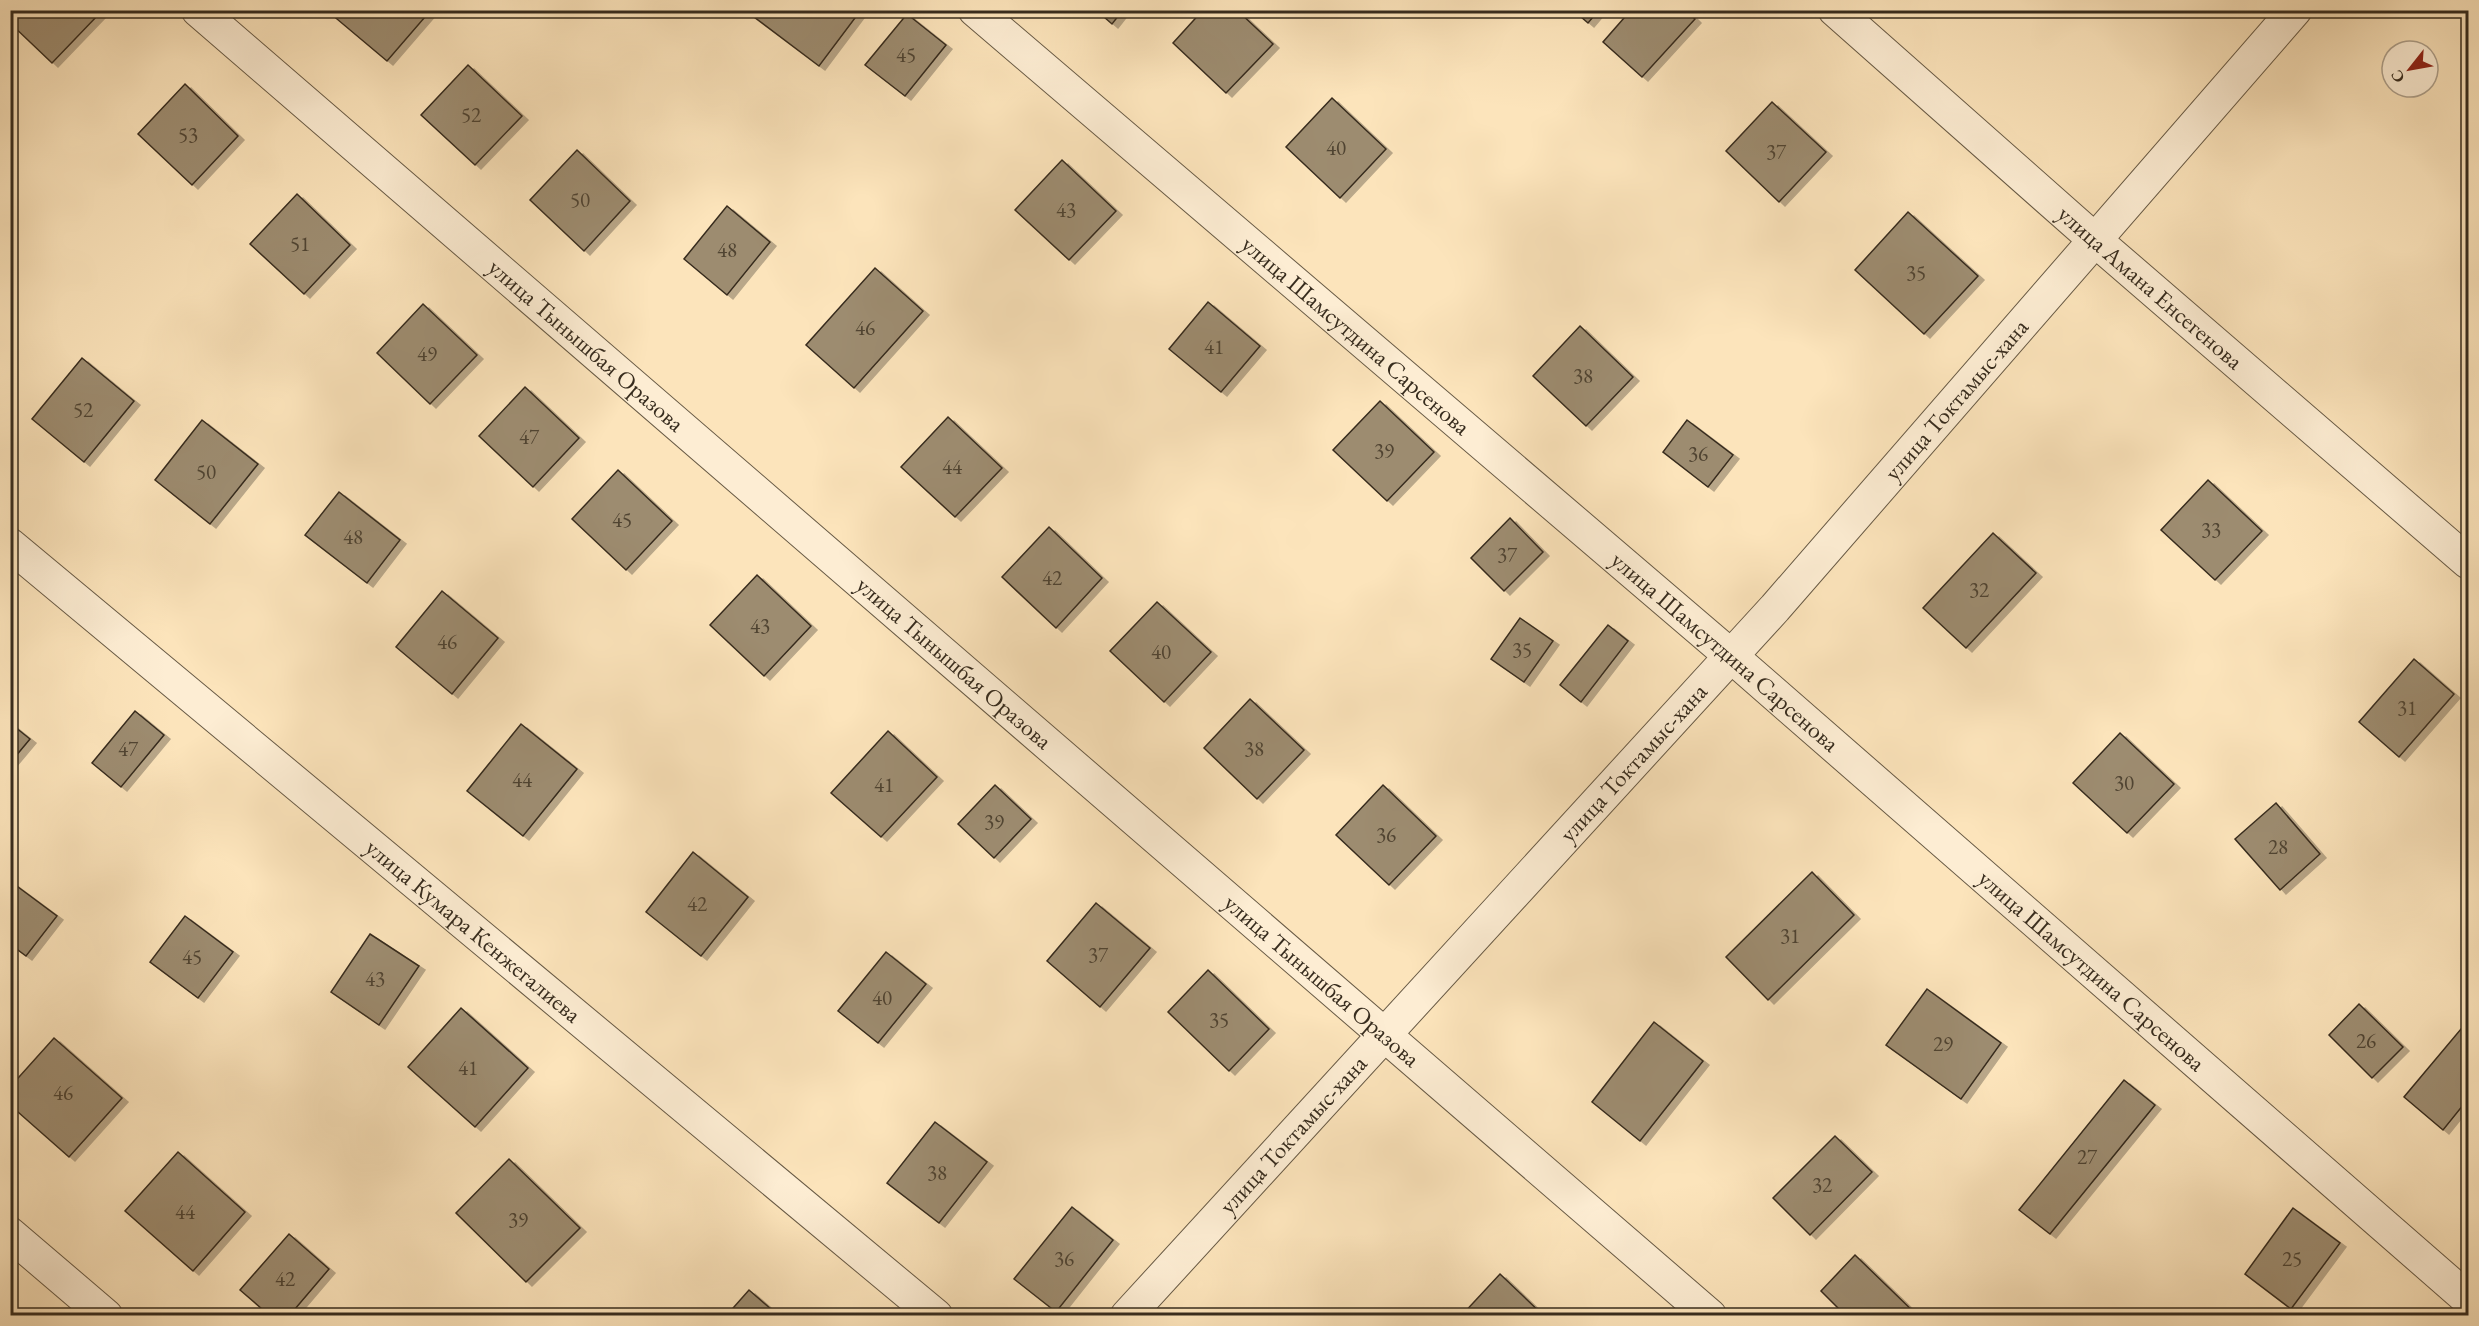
<svg xmlns="http://www.w3.org/2000/svg" width="2479" height="1326" viewBox="0 0 2479 1326" font-family="'EB Garamond',serif">
<defs>
<filter id="shadow"><feDropShadow dx="6" dy="4" stdDeviation="0" flood-color="#0004"/></filter>
</defs>
<rect width="100%" height="100%" fill="#fce4bb"/>
<filter id="stains"><feTurbulence type="fractalNoise" baseFrequency=".00333" numOctaves="4"/><feColorMatrix values="0 0 0 0 .2 0 0 0 0 .09 0 0 0 0 .02 0 0 0 .5 -.17"/></filter>
<radialGradient id="worn" r=".72"><stop offset=".6" stop-color="#630" stop-opacity="0"/><stop offset="1" stop-color="#630" stop-opacity=".3"/></radialGradient>
<g fill="#9d8c70" stroke="#372c1e" stroke-width="1.5" filter="url(#shadow)">
<path d="M10,10H95L99,14L52,63L10,23Z"/>
<path d="M334,10H431L387,61L331,14Z"/>
<path d="M758,10H861L819,66L754,17Z"/>
<path d="M1096,10H1123L1112,24Z"/>
<path d="M1203,10H1237L1273,44L1226,93L1173,43Z"/>
<path d="M1573,10H1599L1588,23Z"/>
<path d="M1631,10H1686L1695,19L1642,77L1603,42Z"/>
<path d="M907,14L946,45L905,96L865,65Z"/>
<path d="M468,65L522,116L475,165L421,115Z"/>
<path d="M185,84L238,136L192,185L138,134Z"/>
<path d="M1332,98L1386,149L1340,198L1286,147Z"/>
<path d="M1772,102L1826,152L1779,202L1726,151Z"/>
<path d="M577,150L630,201L584,251L530,200Z"/>
<path d="M1062,160L1116,211L1069,260L1015,210Z"/>
<path d="M297,194L350,245L304,294L250,244Z"/>
<path d="M727,206L770,242L727,295L684,259Z"/>
<path d="M1908,212L1978,276L1924,334L1855,270Z"/>
<path d="M875,268L923,311L854,388L806,345Z"/>
<path d="M1208,302L1260,346L1221,392L1169,349Z"/>
<path d="M423,304L477,355L430,404L377,353Z"/>
<path d="M1580,326L1633,377L1586,426L1533,376Z"/>
<path d="M82,358L134,401L84,462L32,419Z"/>
<path d="M525,387L579,438L533,487L479,436Z"/>
<path d="M1380,401L1434,452L1387,501L1333,450Z"/>
<path d="M948,417L1002,468L955,517L901,467Z"/>
<path d="M202,420L258,464L210,524L155,480Z"/>
<path d="M1687,420L1733,455L1708,487L1663,452Z"/>
<path d="M618,470L672,521L626,570L572,519Z"/>
<path d="M2208,480L2262,531L2215,580L2161,530Z"/>
<path d="M339,492L400,540L367,583L305,535Z"/>
<path d="M1510,518L1543,552L1504,591L1471,558Z"/>
<path d="M1049,527L1102,578L1056,628L1002,577Z"/>
<path d="M1993,533L2036,573L1966,648L1923,608Z"/>
<path d="M757,575L811,626L764,676L710,625Z"/>
<path d="M442,591L498,638L452,694L396,647Z"/>
<path d="M1157,602L1211,652L1164,702L1110,651Z"/>
<path d="M1520,618L1553,641L1524,682L1491,659Z"/>
<path d="M1608,625L1628,641L1581,702L1560,685Z"/>
<path d="M2414,659L2454,694L2399,757L2359,722Z"/>
<path d="M1250,699L1304,750L1257,799L1204,748Z"/>
<path d="M135,711L164,735L121,787L92,763Z"/>
<path d="M10,723L30,739L10,763Z"/>
<path d="M521,724L577,769L523,836L467,791Z"/>
<path d="M888,731L937,777L881,837L831,793Z"/>
<path d="M2120,733L2174,784L2127,833L2073,783Z"/>
<path d="M995,785L1031,819L994,858L958,824Z"/>
<path d="M1383,785L1436,836L1389,885L1336,835Z"/>
<path d="M2276,803L2320,854L2280,890L2235,839Z"/>
<path d="M693,852L748,897L701,956L646,912Z"/>
<path d="M1812,872L1854,915L1768,1000L1726,957Z"/>
<path d="M10,881L57,916L26,956L10,944Z"/>
<path d="M1096,903L1150,948L1100,1007L1047,961Z"/>
<path d="M185,916L233,952L198,998L150,962Z"/>
<path d="M370,934L419,966L379,1025L331,992Z"/>
<path d="M886,952L926,984L878,1043L838,1011Z"/>
<path d="M1208,970L1269,1029L1229,1071L1168,1012Z"/>
<path d="M1927,989L2001,1043L1961,1099L1886,1045Z"/>
<path d="M2359,1004L2403,1047L2372,1078L2329,1035Z"/>
<path d="M461,1008L528,1068L475,1127L408,1067Z"/>
<path d="M1654,1022L1703,1061L1640,1141L1592,1102Z"/>
<path d="M2466,1023L2468,1025V1099L2443,1130L2404,1097Z"/>
<path d="M54,1038L122,1098L69,1157L10,1105V1087Z"/>
<path d="M2124,1080L2155,1105L2050,1234L2019,1210Z"/>
<path d="M935,1122L987,1162L939,1223L887,1183Z"/>
<path d="M1835,1136L1872,1172L1810,1235L1773,1198Z"/>
<path d="M178,1152L245,1212L193,1271L125,1211Z"/>
<path d="M509,1159L580,1228L526,1282L456,1213Z"/>
<path d="M1072,1207L1113,1240L1056,1312L1014,1279Z"/>
<path d="M2293,1208L2340,1243L2291,1309L2245,1274Z"/>
<path d="M289,1234L329,1269L289,1316H270L240,1290Z"/>
<path d="M1855,1255L1918,1316H1846L1821,1291Z"/>
<path d="M1500,1274L1544,1316H1461Z"/>
<path d="M749,1290L779,1316H726Z"/>
</g>
<g fill="none" stroke-linecap="round" stroke-linejoin="round">
<g stroke="#685a45" stroke-width="35">
<g id="street">
<path id="s1" d="M198,10L1710,1316"/>
<path id="s2" d="M975,10L1731,656L2468,1299"/>
<path id="s3" d="M1835,10L2095,240L2468,562"/>
<path id="s4" d="M10,545L936,1316"/>
<path d="M10,1234L106,1316"/>
<path id="s5" d="M1127,1316L1775,608L2295,10"/>
</g>
</g>
<use href="#street" stroke="#fdedd3" stroke-width="33"/>
</g>
<g text-anchor="middle" stroke-width="5" stroke-linejoin="round" paint-order="stroke">
<g font-size="21" fill="#504432">
<text x="906" y="62">45</text>
<text x="471" y="122">52</text>
<text x="188" y="142">53</text>
<text x="1336" y="155">40</text>
<text x="1776" y="159">37</text>
<text x="580" y="207">50</text>
<text x="1066" y="217">43</text>
<text x="300" y="251">51</text>
<text x="727" y="257">48</text>
<text x="1916" y="280">35</text>
<text x="865" y="335">46</text>
<text x="1214" y="354">41</text>
<text x="427" y="361">49</text>
<text x="1583" y="383">38</text>
<text x="83" y="417">52</text>
<text x="529" y="444">47</text>
<text x="1384" y="458">39</text>
<text x="1698" y="461">36</text>
<text x="952" y="474">44</text>
<text x="206" y="479">50</text>
<text x="622" y="527">45</text>
<text x="2211" y="537">33</text>
<text x="353" y="544">48</text>
<text x="1507" y="562">37</text>
<text x="1052" y="585">42</text>
<text x="1979" y="597">32</text>
<text x="760" y="633">43</text>
<text x="447" y="649">46</text>
<text x="1522" y="657">35</text>
<text x="1161" y="659">40</text>
<text x="2407" y="715">31</text>
<text x="128" y="756">47</text>
<text x="1254" y="756">38</text>
<text x="522" y="787">44</text>
<text x="2124" y="790">30</text>
<text x="884" y="792">41</text>
<text x="994" y="829">39</text>
<text x="1386" y="842">36</text>
<text x="2278" y="854">28</text>
<text x="697" y="911">42</text>
<text x="1790" y="943">31</text>
<text x="1098" y="962">37</text>
<text x="192" y="964">45</text>
<text x="375" y="986">43</text>
<text x="882" y="1005">40</text>
<text x="1219" y="1027">35</text>
<text x="2366" y="1048">26</text>
<text x="1943" y="1051">29</text>
<text x="468" y="1075">41</text>
<text x="63" y="1100">46</text>
<text x="2087" y="1164">27</text>
<text x="937" y="1180">38</text>
<text x="1822" y="1192">32</text>
<text x="185" y="1219">44</text>
<text x="518" y="1227">39</text>
<text x="1064" y="1266">36</text>
<text x="2292" y="1266">25</text>
<text x="285" y="1286">42</text>
</g>
<g font-size="24" fill="#372c1e" stroke="#fdedd3">
<text dy="8" stroke="none"><textPath href="#s3" startOffset="420">улица Амана Енсегенова</textPath></text>
<text dy="8" stroke="none"><textPath href="#s2" startOffset="501">улица Шамсутдина Сарсенова</textPath></text>
<text dy="8" stroke="none"><textPath href="#s1" startOffset="513">улица Тынышбая Оразова</textPath></text>
<text dy="8" stroke="none"><textPath href="#s5" startOffset="1236">улица Токтамыс-хана</textPath></text>
<text dy="8" stroke="none"><textPath href="#s2" startOffset="987">улица Шамсутдина Сарсенова</textPath></text>
<text dy="8" stroke="none"><textPath href="#s1" startOffset="999">улица Тынышбая Оразова</textPath></text>
<text dy="8" stroke="none"><textPath href="#s5" startOffset="750">улица Токтамыс-хана</textPath></text>
<text dy="8" stroke="none"><textPath href="#s4" startOffset="603">улица Кумара Кенжегалиева</textPath></text>
<text dy="8" stroke="none"><textPath href="#s2" startOffset="1473">улица Шамсутдина Сарсенова</textPath></text>
<text dy="8" stroke="none"><textPath href="#s1" startOffset="1485">улица Тынышбая Оразова</textPath></text>
<text dy="8" stroke="none"><textPath href="#s5" startOffset="246">улица Токтамыс-хана</textPath></text>
</g>
</g>
<rect width="2479" height="1326" fill="none" stroke="#fce4bb" stroke-width="36"/>
<rect x="12" y="12" width="2455" height="1302" fill="none" stroke="#372c1e" stroke-width="3"/>
<rect x="18" y="18" width="2443" height="1290" fill="none" stroke="#372c1e" stroke-width="1.5"/>
<g transform="translate(2410 69) rotate(239)"><circle r="28" fill="#fdedd3" stroke="#aea08b" stroke-width="1.5"/>
<path d="M0-4.5L10 22L0 15L-10 22Z" fill="#8f2418"/>
<text y="-9" font-size="16" font-weight="bold" text-anchor="middle" fill="#372c1e">С</text>
</g>
<rect width="100%" height="100%" filter="url(#stains)"/>
<rect width="100%" height="100%" fill="url(#worn)"/>
</svg>
